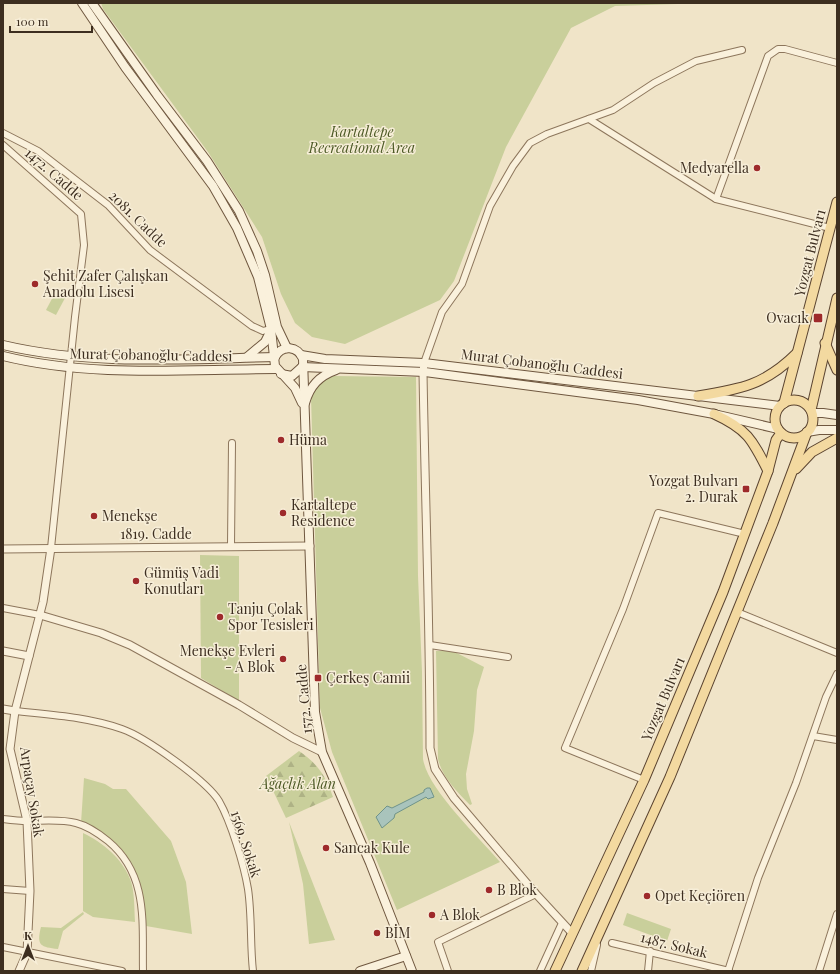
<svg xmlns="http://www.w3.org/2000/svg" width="840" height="974" viewBox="0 0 840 974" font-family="'Playfair Display',serif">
<defs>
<pattern id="forest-firs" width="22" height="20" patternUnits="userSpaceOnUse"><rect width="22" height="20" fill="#c9cf9b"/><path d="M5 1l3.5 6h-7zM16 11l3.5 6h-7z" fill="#aeb285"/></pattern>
</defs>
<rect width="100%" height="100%" fill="#f0e4c8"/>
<g fill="#c9cf9b">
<path d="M101,3H709L615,6L571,28L506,147L454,281L440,300L345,344L312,337L295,323L281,294L262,237L208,152L103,9Z"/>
<path d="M55,293L65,298L56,315L46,310Z"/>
<path d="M334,376L416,377L418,576L422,672L423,759C428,790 479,837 500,862L397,910L332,752L320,708L311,397C316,385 320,379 334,376Z"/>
<path d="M200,555L239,556V701L201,678Z"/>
<path d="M436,651H453L484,667L477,690L474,731L466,774L467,789L472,804L470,805C458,793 442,777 438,759Z"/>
<path d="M84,778L105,784L113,789H126L171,841L186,882L192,934L146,926C143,878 130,841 81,823Z"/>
<path d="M289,822L335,940L309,944L303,884Z"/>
<path d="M83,833C102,842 122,858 130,879C135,891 134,909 135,922L93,917L83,911Z"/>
<path d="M83,912L84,914L63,931L58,949C41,947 36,946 41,927L61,928Z"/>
<path d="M627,913L671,929L667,941L623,925Z"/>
</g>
<path fill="url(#forest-firs)" d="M299,751C318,764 325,775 333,797L286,818L266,776Z"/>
<path fill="#a9c4bc" stroke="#6f938a" d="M427,788H430L434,797L428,799L426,797L395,814L394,818L382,828L376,817L387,806L392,808L424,792V790Z"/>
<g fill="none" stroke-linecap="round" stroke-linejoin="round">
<g stroke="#8d765c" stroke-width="8">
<g id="minor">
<path d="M589,119L716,199L830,228"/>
<path d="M3,133L38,151L108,205L150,250L252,326L263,331L273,328"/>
<path d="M3,145L81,214L84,245L75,317L51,548"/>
<path d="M716,199L768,56L778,49H785L837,63"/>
<path d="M424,363L442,312L462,284L490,206L513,166L530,143L547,134L613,110L654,83L696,61L742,50"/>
<path d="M231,546L232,443"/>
<path d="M3,608L40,615"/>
<path d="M737,612L837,653"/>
<path d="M430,645L508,657"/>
<path d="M15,711C52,715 88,717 122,729C145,737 207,781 219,801C231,822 244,865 248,889C252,916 250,944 253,971"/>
<path d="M813,736L837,740"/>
<path d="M644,780L565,748L623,609L658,513L745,534"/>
<path d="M3,819C11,820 19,821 27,821C44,821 60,819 76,823C88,826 98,833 108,841C149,875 142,923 143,971"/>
<path d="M3,889L30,891"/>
<path d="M612,943L729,971"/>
<path d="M3,947L122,971"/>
<path d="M448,971L438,942L536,894"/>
<path d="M540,971L562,923"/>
<path d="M591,971L597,945"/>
<path d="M648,971L650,951"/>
<path d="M728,971L758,878L796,783L826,697L837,674"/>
<path d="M819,971L837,914"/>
</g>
</g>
<g stroke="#8d765c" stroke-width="9">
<g id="tertiary">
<path d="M424,363L423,372C425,497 430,623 430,748L435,769L454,798L536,894L572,933"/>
<path d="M3,549L310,546"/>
<path d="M40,615L101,633L130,645L239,705L293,738L322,752"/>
<path d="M3,651L29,656"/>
<path d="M3,709L15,711"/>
<path d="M19,971L27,953L30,891L27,821L10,749L15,711L43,602L51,548"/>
</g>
</g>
<g stroke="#6f573f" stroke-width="10">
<g id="secondary">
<path d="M82,3L125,67L213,186L237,228L258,277L271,329L275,366L295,388L302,403"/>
<path d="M92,3L157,95L207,161L239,211L257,251L265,275L277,327L287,348"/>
<path d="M3,345C92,366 184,359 275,357"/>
<path d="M301,355L325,359L424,363L780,406"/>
<path d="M3,356C92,378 185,369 276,369"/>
<path d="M247,357L265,342L271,330"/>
<path d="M275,357C282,344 298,346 303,359L315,712L322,752L370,863L412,971"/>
<path d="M302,367L425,372L638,400L714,414L778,429"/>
<path d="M281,374L292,376L302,367"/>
<path d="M305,403C310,386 319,376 336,370"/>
<path d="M812,413H823L837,415"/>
<path d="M807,432L819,430H837"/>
<path d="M360,971L406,956"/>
</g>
</g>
<g stroke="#5b4430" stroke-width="11">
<g id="primary">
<path d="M825,343L837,370"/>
<path d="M698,396C741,389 765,385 797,353"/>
<circle cx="794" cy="419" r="19"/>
<path d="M784,403L837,202"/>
<path d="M811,410L837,298"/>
<path d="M714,414C747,429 752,439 768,471"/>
<path d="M796,469L812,452L837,438"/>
<path d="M555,971L644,780L723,592L768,471L776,440L781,433"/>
<path d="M582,971L670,777L773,523L807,432"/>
</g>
</g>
<use href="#minor" stroke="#faf1dc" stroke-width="6"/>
<use href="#tertiary" stroke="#faf1dc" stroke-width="7"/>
<use href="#secondary" stroke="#faf1dc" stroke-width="8"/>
<use href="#primary" stroke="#f3d9a0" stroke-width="9"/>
</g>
<g fill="#9e2a2b" stroke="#f7eed8" stroke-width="1.5">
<circle cx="757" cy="168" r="4"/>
<circle cx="35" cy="284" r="4"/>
<rect x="813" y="313" width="10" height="10" rx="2"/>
<circle cx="281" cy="440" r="4"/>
<rect x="742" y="485" width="8" height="8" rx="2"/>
<circle cx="283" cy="513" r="4"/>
<circle cx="94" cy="516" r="4"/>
<circle cx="136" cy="581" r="4"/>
<circle cx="220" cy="617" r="4"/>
<circle cx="283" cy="659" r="4"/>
<rect x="314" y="674" width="8" height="8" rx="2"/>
<circle cx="326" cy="848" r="4"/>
<circle cx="489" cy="890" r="4"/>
<circle cx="647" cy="896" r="4"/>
<circle cx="432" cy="915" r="4"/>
<circle cx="377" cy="933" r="4"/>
</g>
<g text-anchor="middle" stroke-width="3" stroke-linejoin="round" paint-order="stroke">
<g font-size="14" font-style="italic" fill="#4d5a26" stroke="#f7eed8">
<text x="362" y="137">Kartaltepe<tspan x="362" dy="16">Recreational Area</tspan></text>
<text x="298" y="789">Ağaçlık Alan</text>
</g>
<g font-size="14" fill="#3d2e20" stroke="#f7eed8" text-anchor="start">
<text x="749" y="173" text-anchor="end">Medyarella</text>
<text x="43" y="281">Şehit Zafer Çalışkan<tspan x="43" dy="16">Anadolu Lisesi</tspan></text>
<text x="809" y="323" text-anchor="end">Ovacık</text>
<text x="289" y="445">Hüma</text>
<text x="738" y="486" text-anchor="end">Yozgat Bulvarı<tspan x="738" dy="16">2. Durak</tspan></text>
<text x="291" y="510">Kartaltepe<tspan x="291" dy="16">Residence</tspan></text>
<text x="102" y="521">Menekşe</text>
<text x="144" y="578">Gümüş Vadi<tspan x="144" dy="16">Konutları</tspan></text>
<text x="228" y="614">Tanju Çolak<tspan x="228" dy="16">Spor Tesisleri</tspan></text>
<text x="275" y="656" text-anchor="end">Menekşe Evleri<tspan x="275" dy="16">- A Blok</tspan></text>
<text x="326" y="683">Çerkeş Camii</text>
<text x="334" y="853">Sancak Kule</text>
<text x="497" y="895">B Blok</text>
<text x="655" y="901">Opet Keçiören</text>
<text x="440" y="920">A Blok</text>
<text x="385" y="938">BİM</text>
</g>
<g font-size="14" fill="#3d2e20" stroke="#f7eed8">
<text transform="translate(54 174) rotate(41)" y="5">1472. Cadde</text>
<text transform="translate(138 219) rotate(44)" y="5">2081. Cadde</text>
<text transform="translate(810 253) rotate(-76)" y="5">Yozgat Bulvarı</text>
<text transform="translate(151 355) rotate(1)" y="5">Murat Çobanoğlu Caddesi</text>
<text transform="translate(542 364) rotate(7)" y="5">Murat Çobanoğlu Caddesi</text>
<text x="156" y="539">1819. Cadde</text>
<text transform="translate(304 699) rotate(-95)" y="5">1572. Cadde</text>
<text transform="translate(663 699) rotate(-67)" y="5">Yozgat Bulvarı</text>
<text transform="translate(32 792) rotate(81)" y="5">Arpaçay Sokak</text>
<text transform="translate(246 844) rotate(72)" y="5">1569. Sokak</text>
<text transform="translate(674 945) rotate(14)" y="5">1487. Sokak</text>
</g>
</g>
<rect width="840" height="974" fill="none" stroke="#3d2e20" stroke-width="8"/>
<g transform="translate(28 946)" stroke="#f7eed8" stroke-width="3" paint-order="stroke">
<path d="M0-3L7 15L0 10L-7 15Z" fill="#3d2e20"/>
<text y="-6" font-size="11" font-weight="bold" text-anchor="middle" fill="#3d2e20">K</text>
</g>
<path d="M10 26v6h82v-6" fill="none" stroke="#3d2e20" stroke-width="2"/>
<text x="16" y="26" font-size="12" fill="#3d2e20" stroke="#f7eed8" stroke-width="3" paint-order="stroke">100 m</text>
</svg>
